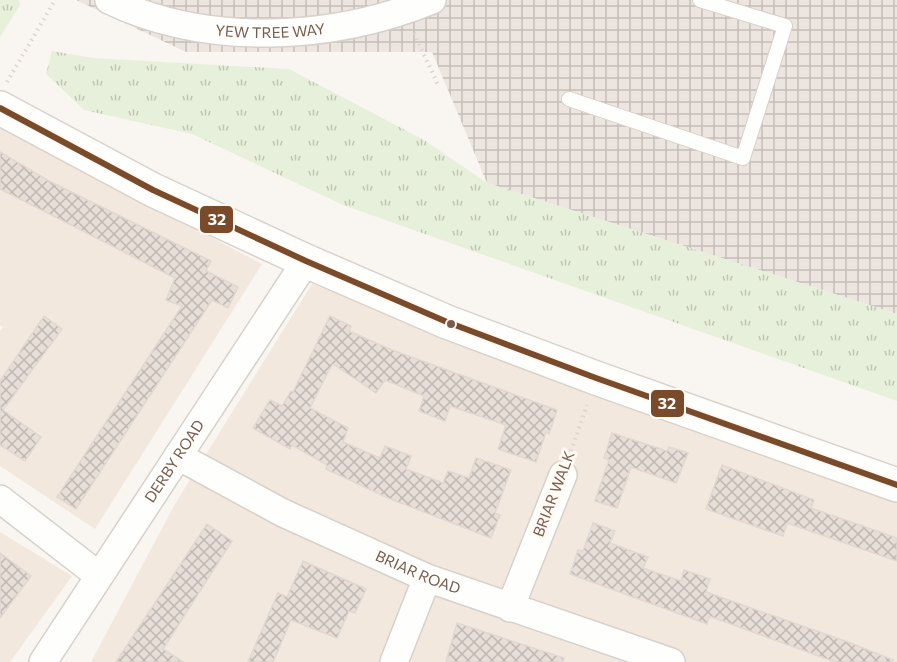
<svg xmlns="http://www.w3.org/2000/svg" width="897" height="662" viewBox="0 0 897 662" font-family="Commissioner,sans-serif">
<defs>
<pattern id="industrial-grid" width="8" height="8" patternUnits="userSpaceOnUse" patternTransform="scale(1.5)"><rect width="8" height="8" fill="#ede5e0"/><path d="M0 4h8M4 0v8" fill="none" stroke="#c5bdb8"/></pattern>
<pattern id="grass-tufts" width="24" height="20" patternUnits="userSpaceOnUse" patternTransform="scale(1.5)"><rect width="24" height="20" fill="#e7f0db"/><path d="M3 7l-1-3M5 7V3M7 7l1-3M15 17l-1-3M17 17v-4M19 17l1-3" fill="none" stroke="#c0c6b4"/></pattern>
<pattern id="building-cross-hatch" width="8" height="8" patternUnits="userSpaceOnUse" patternTransform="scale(1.5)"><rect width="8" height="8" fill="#e6ded7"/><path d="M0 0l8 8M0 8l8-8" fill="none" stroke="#bfb7b1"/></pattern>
</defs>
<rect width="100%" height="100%" fill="#f9f5f0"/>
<g fill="#f2e8de">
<path d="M0,127L262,264L95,529L0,466V331L3,327L0,325Z"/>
<path d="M312,284L897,501V662H91L175,504Z"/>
<path d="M0,532L72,576L10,662H0Z"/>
</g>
<path fill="url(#industrial-grid)" d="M76,0H897V314L487,183L432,52H186Z"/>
<g fill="url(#grass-tufts)">
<path d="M0,0H19L20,5L0,37Z"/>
<path d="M52,51L93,58L289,69L424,140L487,183L897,314V401L343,205L192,134L84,110L46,74Z"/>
</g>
<g fill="url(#building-cross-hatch)" stroke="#e2d8d2" stroke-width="1.5">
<path d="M0,152L49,181L211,261L206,271L238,287L228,308L212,300L76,509L57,497L182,306L166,300L175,278L0,189Z"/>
<path d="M44,316L62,329L3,410L41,437L25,461L0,445V381Z"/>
<path d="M330,316L351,326L349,331L392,350L557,410L549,434L546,432L536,462L498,449L506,425L450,406L445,421L419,411L424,396L385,380L376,393L333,364L329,370L310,408L348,428L343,442L380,458L385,446L411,456L406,469L443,483L448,471L469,478L476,458L511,470L495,513L500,515L491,538L388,498L326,469L327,465L292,445L290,449L253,428L270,400L282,406L291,391L293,392Z"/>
<path d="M612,433L667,451L669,447L688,453L676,483L631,467L617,508L595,501L609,460L604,458Z"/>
<path d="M722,465L814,500L811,508L897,538V561L787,523L783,536L706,509Z"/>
<path d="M593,523L615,531L610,543L648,557L643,568L681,581L684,570L710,579L706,592L848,642L893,660L892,662H835L709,616L707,624L570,574L578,550L583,551Z"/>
<path d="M207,524L232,541L163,649L183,662H116Z"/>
<path d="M0,553L31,576L0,618Z"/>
<path d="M303,561L366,589L355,613L349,611L337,638L291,620L273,662H248L278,593L287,597Z"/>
<path d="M457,623L564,658L563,662H446Z"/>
</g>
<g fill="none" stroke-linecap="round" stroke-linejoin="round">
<g stroke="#d7d1cb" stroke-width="16">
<path id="lane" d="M569,99L743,158L785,26L700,0"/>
</g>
<g stroke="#d7d1cb" stroke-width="30">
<g id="street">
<path id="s1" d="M109,0C207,47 332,41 432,0"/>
<path id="s2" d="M178,456L283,513L427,578L671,662"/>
<path d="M0,499L98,575"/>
<path d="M510,608L563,475"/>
<path id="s3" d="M43,662L306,261"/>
<path d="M394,662L427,578"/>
</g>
</g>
<g stroke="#d9d2cb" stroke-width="36">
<path id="secondary" d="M0,108L153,190L306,261L447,322L596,378L897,485"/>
</g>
<g stroke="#dcd5d0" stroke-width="4" stroke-dasharray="1.5 4.5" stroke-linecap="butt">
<path d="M414,33L439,87"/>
<path d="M7,82L55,0"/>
<path d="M571,451L587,405"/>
</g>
<use href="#lane" stroke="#fefefd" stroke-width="14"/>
<use href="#street" stroke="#fefefd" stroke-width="27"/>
<use href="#secondary" stroke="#fefefd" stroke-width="33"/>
<g stroke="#fffaf3" stroke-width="10">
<path id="bus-1" d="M0,108L153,190L306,261L447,322L596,378L897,485"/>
</g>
<use href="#bus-1" stroke="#7a4b2a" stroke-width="6"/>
</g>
<circle fill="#7a5c4d" stroke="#fffaf3" stroke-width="2" cx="451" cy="324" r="5"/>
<g text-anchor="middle" stroke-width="6" stroke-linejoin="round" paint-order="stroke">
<g font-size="15" fill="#7a5c4d" stroke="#fffaf3">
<text dy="5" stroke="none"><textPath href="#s1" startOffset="166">YEW TREE WAY</textPath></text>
<text dy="5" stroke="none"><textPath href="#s3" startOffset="240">DERBY ROAD</textPath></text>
<text transform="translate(554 494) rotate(-69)" y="5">BRIAR WALK</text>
<text dy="5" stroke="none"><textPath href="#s2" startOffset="267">BRIAR ROAD</textPath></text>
</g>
</g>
<g stroke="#fffaf3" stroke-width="2">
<rect x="199" y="205" width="35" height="29" rx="6" fill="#7a4b2a"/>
<rect x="650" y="389" width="35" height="29" rx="6" fill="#7a4b2a"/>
</g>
<g font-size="16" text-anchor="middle" font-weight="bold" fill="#fff">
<text x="217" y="225">32</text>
<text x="667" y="409">32</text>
</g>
</svg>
